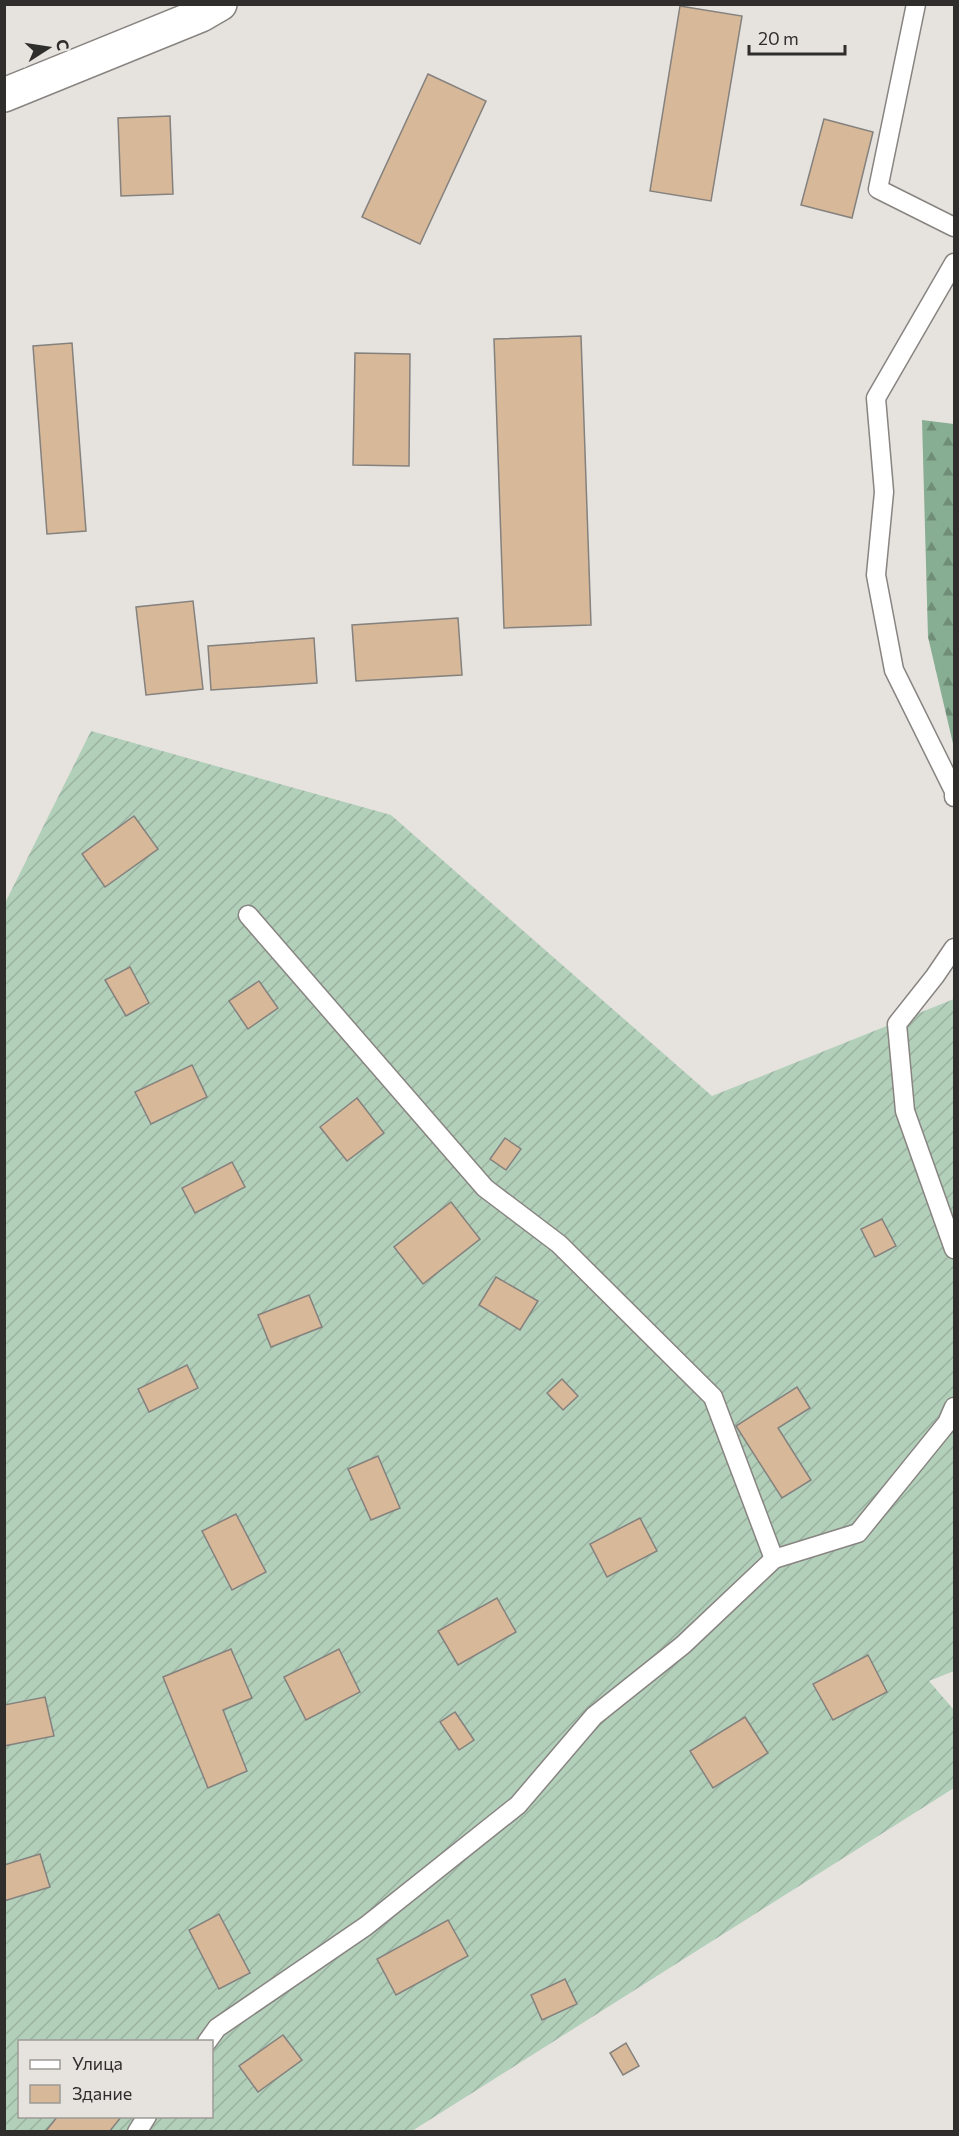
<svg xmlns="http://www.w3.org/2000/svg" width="959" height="2136" viewBox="0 0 959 2136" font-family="Commissioner,sans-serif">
<defs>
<pattern id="forest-firs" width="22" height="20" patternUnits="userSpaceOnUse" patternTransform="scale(1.5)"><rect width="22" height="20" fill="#87ad92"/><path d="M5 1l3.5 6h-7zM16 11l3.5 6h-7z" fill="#6f8d77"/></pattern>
<pattern id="garden-furrows" width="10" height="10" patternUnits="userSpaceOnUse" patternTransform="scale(1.5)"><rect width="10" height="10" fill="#b2cfba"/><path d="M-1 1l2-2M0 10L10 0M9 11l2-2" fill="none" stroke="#99b2a0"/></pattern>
</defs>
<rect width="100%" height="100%" fill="#e6e3df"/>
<path fill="url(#forest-firs)" d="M922,420L954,424V748L928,637Z"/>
<path fill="url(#garden-furrows)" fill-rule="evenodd" d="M91,731L391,815L712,1096L954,999V1671L929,1681L954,1710V1788L412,2131H5L4,905ZM20,2042H212V2116H20Z"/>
<g fill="#d7b898" stroke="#84817e" stroke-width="1.5">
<path d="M680,6L742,16L711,201L650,191Z"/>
<path d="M428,74L486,101L420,244L362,217Z"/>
<path d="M170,116L173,194L121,196L118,118Z"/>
<path d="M824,119L873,132L852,218L801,205Z"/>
<path d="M581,336L591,625L504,628L494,339Z"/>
<path d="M72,343L86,531L47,534L33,346Z"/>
<path d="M355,353L410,354L409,466L353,465Z"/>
<path d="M193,601L203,689L146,695L136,607Z"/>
<path d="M458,618L462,675L356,681L352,625Z"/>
<path d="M314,638L317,683L211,690L208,646Z"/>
<path d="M134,816L158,849L105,887L82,854Z"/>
<path d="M130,967L149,1003L126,1016L105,980Z"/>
<path d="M259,981L278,1008L248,1029L229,1001Z"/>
<path d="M192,1065L207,1097L151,1124L135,1092Z"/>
<path d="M357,1098L384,1133L347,1161L320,1127Z"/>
<path d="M505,1138L521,1149L506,1170L490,1159Z"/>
<path d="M232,1162L245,1187L195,1213L182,1188Z"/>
<path d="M451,1202L480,1239L423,1284L394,1247Z"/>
<path d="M882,1219L896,1246L875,1257L861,1229Z"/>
<path d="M496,1277L538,1301L520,1330L479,1305Z"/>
<path d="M309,1295L322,1327L271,1347L258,1315Z"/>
<path d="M187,1365L198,1388L149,1412L138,1389Z"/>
<path d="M562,1379L578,1396L563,1410L547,1393Z"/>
<path d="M797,1387L810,1408L778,1428L811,1480L782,1498L736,1426Z"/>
<path d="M378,1456L400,1508L371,1520L348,1469Z"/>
<path d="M236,1514L266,1572L232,1590L202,1531Z"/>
<path d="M640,1518L657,1551L607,1577L590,1544Z"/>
<path d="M497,1598L516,1632L458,1665L438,1631Z"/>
<path d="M231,1649L252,1698L223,1710L247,1771L208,1788L163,1677Z"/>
<path d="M339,1649L360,1692L306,1720L284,1677Z"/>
<path d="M868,1655L887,1692L833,1720L813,1684Z"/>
<path d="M45,1697L54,1736L4,1746V1705Z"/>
<path d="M455,1712L474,1740L459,1750L440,1722Z"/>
<path d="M745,1717L768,1753L713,1788L690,1751Z"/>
<path d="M40,1854L50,1887L4,1901V1865Z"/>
<path d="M219,1914L250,1973L219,1989L189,1930Z"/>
<path d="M448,1920L468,1956L396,1995L377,1959Z"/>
<path d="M565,1979L577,2004L542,2020L531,1995Z"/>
<path d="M283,2035L302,2060L258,2092L239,2066Z"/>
<path d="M626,2043L639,2066L623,2075L610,2053Z"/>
<path d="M58,2116H122L109,2132H45Z"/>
</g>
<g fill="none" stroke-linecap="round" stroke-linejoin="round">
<g stroke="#888481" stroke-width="21">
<g id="service">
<path d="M916,4L878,189L954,227"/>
<path d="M954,263L876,398L884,492L876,575L894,670L954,791V797"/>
<path d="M248,915L485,1188L559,1244L713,1397L774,1559"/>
<path d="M954,948L935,976L897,1024L905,1111L954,1249"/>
<path d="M207,2042L217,2028L366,1926L518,1805L594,1716L683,1645L774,1559L858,1533L947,1423L954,1407"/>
<path d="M137,2132L147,2116"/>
</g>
</g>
<g stroke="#888481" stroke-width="36">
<path id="minor" d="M4,95L201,15L220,4"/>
</g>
<use href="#service" stroke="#fff" stroke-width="18"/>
<use href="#minor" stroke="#fff" stroke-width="33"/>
</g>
<rect width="959" height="2136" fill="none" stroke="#2f2e2c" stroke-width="12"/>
<rect x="18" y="2040" width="195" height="78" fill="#e6e3df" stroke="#9d9b97" stroke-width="1.5"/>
<rect x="30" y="2060" width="30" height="9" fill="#ffffff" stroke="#9d9b97" stroke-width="1.5"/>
<text x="72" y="2070" font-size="18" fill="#2f2e2c">Улица</text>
<rect x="30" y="2085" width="30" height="18" fill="#d7b898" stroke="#9d9b97" stroke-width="1.5"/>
<text x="72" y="2100" font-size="18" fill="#2f2e2c">Здание</text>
<g transform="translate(48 48) rotate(78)" stroke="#e6e3df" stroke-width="4.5" paint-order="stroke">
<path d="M0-4.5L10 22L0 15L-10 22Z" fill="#2f2e2c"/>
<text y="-9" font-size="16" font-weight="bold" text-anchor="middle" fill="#2f2e2c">С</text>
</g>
<path d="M749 45v9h96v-9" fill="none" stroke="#2f2e2c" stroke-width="3"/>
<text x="758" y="45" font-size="18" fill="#2f2e2c" stroke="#e6e3df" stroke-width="4.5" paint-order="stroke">20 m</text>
</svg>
